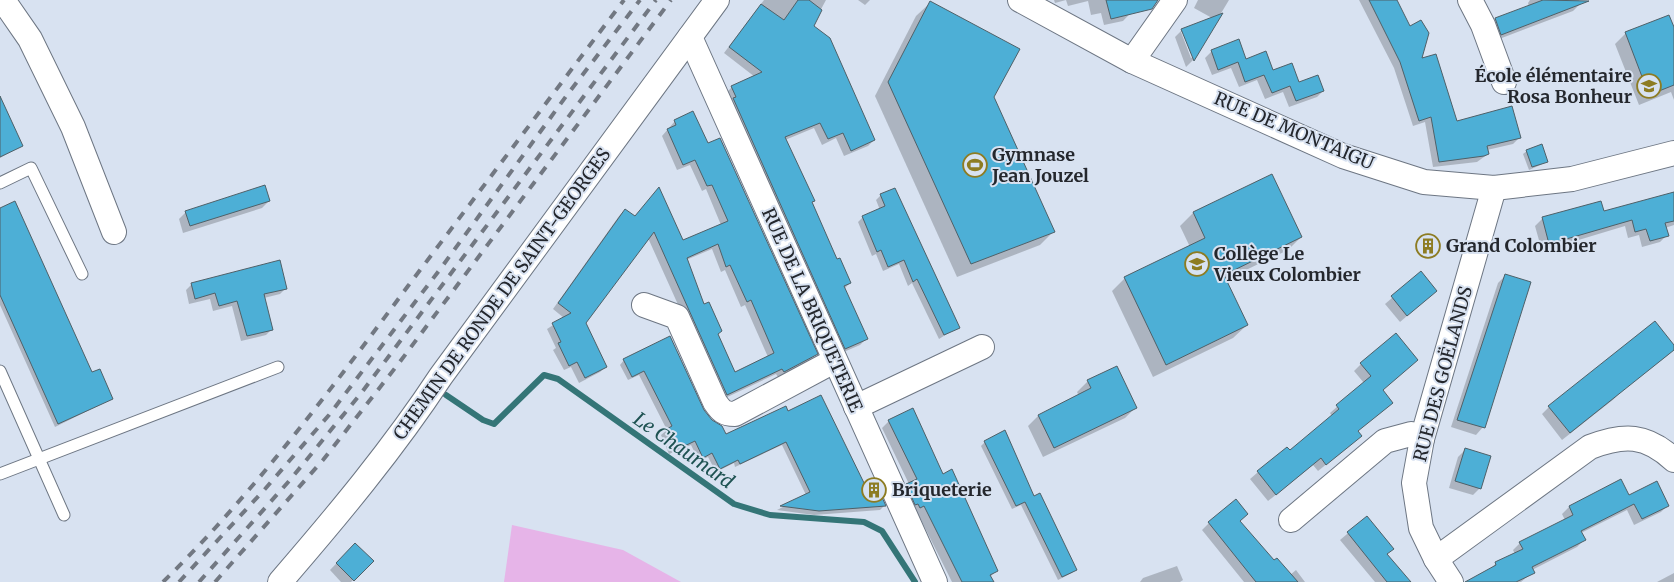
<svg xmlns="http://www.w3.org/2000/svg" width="1674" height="582" viewBox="0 0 1674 582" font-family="Merriweather,serif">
<rect width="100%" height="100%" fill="#d8e2f1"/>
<path fill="#e6b4e8" d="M512,525L623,550L681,582H504Z"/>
<g fill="#0003" fill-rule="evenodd">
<path d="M764,0H826L812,26L874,140L868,146L844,156L836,138L822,145L814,128L785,140L837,261L850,283L844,289L866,339L860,345L839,354L726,93L732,87L755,77L724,53Z"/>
<path d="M858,0H870L865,5Z"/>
<path d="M1054,0H1143L1123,21L1104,25L1101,13L1091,15L1088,1L1068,6L1066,0L1055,3Z"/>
<path d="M1198,0H1229L1193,60L1186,67L1175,37L1182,30L1212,18L1194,8ZM1181,32H1184L1193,57L1191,58Z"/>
<path d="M1359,0H1395L1409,27L1421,60L1456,123L1519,138L1513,144L1487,150L1488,154L1477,162L1433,167L1425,122L1413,126L1394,68Z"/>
<path d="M1530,0H1579L1580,4L1573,11L1494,41L1489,26L1496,19L1529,7L1528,3Z"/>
<path d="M930,3L993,97L1053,232L1040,245L957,277L875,96L916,16Z"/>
<path d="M1668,17L1674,31V100L1671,92L1639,105L1615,44L1626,33Z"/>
<path d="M1212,51L1245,61L1299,83L1323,91L1317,97L1289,107L1283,92L1265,99L1257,80L1239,87L1231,68L1212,75L1205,58Z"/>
<path d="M0,97L21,146L0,158Z"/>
<path d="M675,121L707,145L816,354L810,360L778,377L776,374L721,400L648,238L584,322L606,367L600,372L579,383L571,367L564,370L553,350L556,348L547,329L564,318L553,309L619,216L625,210L634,217L658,189L682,241L721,225L706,189L702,191L690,165L677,170L662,136ZM712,249L721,272L725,270L741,307L745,305L768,357L734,373L703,305L686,260Z"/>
<path d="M1527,151L1547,162L1529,170L1523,154Z"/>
<path d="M1271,175L1301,237L1288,250L1225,280L1247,325L1233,338L1153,377L1112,291L1125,278L1190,247L1180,226L1193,213Z"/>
<path d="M1674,193V225L1665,228L1667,235L1660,242L1642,247L1639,235L1628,238L1625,226L1542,251L1535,226L1542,219L1600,202L1603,213Z"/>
<path d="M881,195L958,327L939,339L912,283L908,286L899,264L883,271L876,254L872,256L858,222L863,217L880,210L876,200Z"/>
<path d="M269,201L262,208L183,233L179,219L186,212Z"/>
<path d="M0,209L91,374L112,399L55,427L0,305Z"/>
<path d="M1421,273L1428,298L1400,322L1385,304Z"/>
<path d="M1505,276L1483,427L1476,435L1451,427L1498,283Z"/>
<path d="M192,284L286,288L280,294L264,298L272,329L266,335L241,341L232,306L213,311L210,299L189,304L186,290Z"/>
<path d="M670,338L702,410L726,436L788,413L884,506L880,510L814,515L777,510L806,495L782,445L735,467L734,463L716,472L708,457L699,461L691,445L669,454L661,435L667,430L639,375L628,380L620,365L624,360Z"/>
<path d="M1674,348L1668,355L1621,391L1614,399L1562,440L1542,414L1549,407Z"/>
<path d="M1416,360L1381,390L1357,432L1353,443L1318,471L1313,465L1268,501L1250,479L1286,448L1290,452L1332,416L1330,413L1364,383L1354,371L1361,364Z"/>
<path d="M1088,381L1135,408L1125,418L1043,457L1028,426L1038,416L1079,396L1077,392Z"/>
<path d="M889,421L942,475L997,570L990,577L992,582H952L917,512L913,513L900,492L909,484L882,428Z"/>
<path d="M985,442L1033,498L1076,569L1072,573L1058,580L1021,505L1012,509L981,446Z"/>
<path d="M1466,449L1480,488L1473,495L1449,488L1458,457Z"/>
<path d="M1621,481L1629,497L1668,505L1661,512L1634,525L1627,510L1581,533L1584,540L1577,547L1532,570L1533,572L1521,582H1480L1496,563L1515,554L1513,550L1520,543L1565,520L1562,514L1569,507Z"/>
<path d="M1366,518L1386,554L1409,582H1375L1340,540Z"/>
<path d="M1238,521L1274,561L1290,575L1296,570L1305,582H1244L1202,530L1209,523Z"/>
<path d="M355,544L372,561L351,582H341L330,570Z"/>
<path d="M1177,566L1183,580L1180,582H1140L1143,578Z"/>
<path d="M1674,573V582H1657Z"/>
</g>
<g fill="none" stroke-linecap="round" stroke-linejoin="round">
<path stroke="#347577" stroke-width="6" d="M446,395L483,420L494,424L544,375L558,379L734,504L770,515L864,522L882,531L915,582"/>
</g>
<g fill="#4dafd6" stroke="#4f6068" fill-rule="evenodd">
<path d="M798,0H809L822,10L814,26L830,38L875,140L851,151L843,133L828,139L820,123L785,137L815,201L812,202L837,259L840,258L851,283L844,286L868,339L845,349L733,98L736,97L731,86L762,72L729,47L761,4L784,20Z"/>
<path d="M1106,0H1158L1152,9L1111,19Z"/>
<path d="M1369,0H1397L1410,26L1421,20L1429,33L1422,58L1436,54L1457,121L1512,106L1521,138L1487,146L1489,154L1484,156L1439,162L1431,117L1419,121L1400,62Z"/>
<path d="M1543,0L1589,1L1501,35L1495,18Z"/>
<path d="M930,1L1020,49L994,97L1055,232L971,264L888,82Z"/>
<path d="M1223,13L1194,61L1181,29Z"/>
<path d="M1669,15L1674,27V85L1649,95L1625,32Z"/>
<path d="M1239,39L1246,59L1266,51L1273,70L1292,63L1299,82L1318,75L1324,91L1296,101L1290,86L1272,93L1264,75L1245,82L1238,62L1218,70L1211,50Z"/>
<path d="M0,96L23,146L0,157Z"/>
<path d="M693,111L708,143L720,138L818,354L784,372L782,369L727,395L654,232L586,323L607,367L585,378L577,362L569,366L558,343L561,342L552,323L571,313L558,303L625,209L635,216L659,187L683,240L728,221L712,185L707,186L695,160L683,165L667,129L676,125L674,120ZM718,244L726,267L730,265L747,302L751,300L774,353L735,372L718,334L722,331L709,302L704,304L687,258Z"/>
<path d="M1542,144L1548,162L1532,167L1526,150Z"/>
<path d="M1272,174L1302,237L1224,275L1248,325L1166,365L1124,277L1205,238L1193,212Z"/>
<path d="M265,185L270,201L190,226L185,211Z"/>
<path d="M895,188L960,328L944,335L917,279L913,282L904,260L888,267L881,250L877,252L862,216L885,206L880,194Z"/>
<path d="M1674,192V221L1665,223L1669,236L1650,241L1646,229L1635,232L1632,220L1549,244L1542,217L1601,201L1604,211Z"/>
<path d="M15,201L92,372L100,369L113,399L58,424L0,295V208Z"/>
<path d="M280,260L287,289L264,294L273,330L247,336L237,301L219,306L215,293L195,299L191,283Z"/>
<path d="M1421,271L1437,291L1407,316L1391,296Z"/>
<path d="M1505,274L1531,282L1485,428L1457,420Z"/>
<path d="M1655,321L1674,345V350L1570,433L1548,406Z"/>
<path d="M1396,333L1418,360L1383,390L1393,403L1358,431L1362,436L1326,465L1321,458L1276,495L1257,471L1287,447L1290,450L1339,409L1336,405L1371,376L1360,363Z"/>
<path d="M670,336L704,410L712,420L722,426L726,434L786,406L788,411L821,395L866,487L875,482L886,506L819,511L780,506L810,492L786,442L740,464L738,460L720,469L712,453L703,458L695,441L674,451L665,430L672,426L644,371L632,377L623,359Z"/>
<path d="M1117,366L1137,408L1054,448L1038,415L1091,388L1087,380Z"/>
<path d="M913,408L943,474L952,469L998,571L990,575L994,582H962L924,506L920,508L918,504L915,505L906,484L917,479L888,420Z"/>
<path d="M1005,430L1034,496L1040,493L1077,570L1062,577L1025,502L1016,506L984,441Z"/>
<path d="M1465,448L1491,456L1481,489L1455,481Z"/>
<path d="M1621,479L1629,495L1657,481L1669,506L1642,519L1634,504L1581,531L1586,540L1532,567L1535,573L1516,582H1465L1496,565L1495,562L1523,549L1519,542L1573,515L1569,506Z"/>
<path d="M1236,499L1248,514L1240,521L1274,560L1277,558L1298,582H1256L1208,522Z"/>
<path d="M1367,516L1394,549L1387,554L1411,582H1387L1347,532Z"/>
<path d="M355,543L374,561L354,581L336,563Z"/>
</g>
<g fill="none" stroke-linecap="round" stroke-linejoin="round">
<g stroke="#6d7683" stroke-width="13">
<g id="service">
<path d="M0,183L31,168L82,274"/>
<path d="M0,371L64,515"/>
<path d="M0,474L278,367"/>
</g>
</g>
<g stroke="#6d7683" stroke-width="26">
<g id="minor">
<path d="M3,0L30,39L73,127L114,232"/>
<path d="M1020,0L1132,61L1343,156L1424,182L1494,188L1572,179L1674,153"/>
<path d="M1470,0L1483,25L1504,82"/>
<path d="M690,37L935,582"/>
<path d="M1132,61L1175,0"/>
<path d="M644,305L677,317L715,402C721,411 724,414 735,414L834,361"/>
<path d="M856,407L982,347"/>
<path d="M1291,520L1385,441L1411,434L1422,439"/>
<path d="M1436,559L1590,447C1624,434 1646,434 1674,460"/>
<path d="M280,582C337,516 393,449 441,376L717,0"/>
<path d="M1451,582L1436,559L1421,528L1414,483L1422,439L1494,188"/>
</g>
</g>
<use href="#service" stroke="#fff" stroke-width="11"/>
<use href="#minor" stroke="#fff" stroke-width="24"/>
<g stroke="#727882" stroke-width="4" stroke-dasharray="9 9" stroke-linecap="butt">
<path d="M163,582C254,493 332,388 408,286C480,191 552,95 624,0"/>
<path d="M179,582L265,489L329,415L441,268L567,95L640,0"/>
<path d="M199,582L290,480L362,392L656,0"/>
<path d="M215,582L323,460L399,363L671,0"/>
</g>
</g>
<defs>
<g id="school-ring" transform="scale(1.25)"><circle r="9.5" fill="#d8e2f1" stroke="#8d7c22" stroke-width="1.5"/><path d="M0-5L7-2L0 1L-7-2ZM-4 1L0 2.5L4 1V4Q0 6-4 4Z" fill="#8d7c22"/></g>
<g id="stadium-ring" transform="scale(1.25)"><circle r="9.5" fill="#d8e2f1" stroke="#8d7c22" stroke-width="1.5"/><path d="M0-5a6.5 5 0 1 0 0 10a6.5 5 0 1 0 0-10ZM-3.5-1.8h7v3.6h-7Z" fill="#8d7c22"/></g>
<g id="building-ring" transform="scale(1.25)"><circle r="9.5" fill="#d8e2f1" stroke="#8d7c22" stroke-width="1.5"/><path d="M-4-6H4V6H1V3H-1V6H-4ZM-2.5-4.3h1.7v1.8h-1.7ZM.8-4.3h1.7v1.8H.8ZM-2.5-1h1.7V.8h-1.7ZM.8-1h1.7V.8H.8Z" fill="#8d7c22"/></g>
</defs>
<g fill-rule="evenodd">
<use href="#school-ring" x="1649" y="86"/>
<use href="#stadium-ring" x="975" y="165"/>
<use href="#building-ring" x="1428" y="246"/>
<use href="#school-ring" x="1197" y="264"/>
<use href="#building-ring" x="874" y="490"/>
</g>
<g text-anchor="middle" stroke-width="4" stroke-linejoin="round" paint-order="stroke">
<g font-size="18" font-weight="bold" fill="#24272d" stroke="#d8e2f1" text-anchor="start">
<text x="1632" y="82" text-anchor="end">École élémentaire<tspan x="1632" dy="21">Rosa Bonheur</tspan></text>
<text x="992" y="161">Gymnase<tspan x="992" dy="21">Jean Jouzel</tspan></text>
<text x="1446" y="252">Grand Colombier</text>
<text x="1214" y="260">Collège Le<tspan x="1214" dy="21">Vieux Colombier</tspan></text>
<text x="892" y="496">Briqueterie</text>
</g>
<g font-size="18" fill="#24272d" stroke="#d8e2f1">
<text transform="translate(1294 131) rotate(23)" y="6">RUE DE MONTAIGU</text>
<text transform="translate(502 294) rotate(-54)" y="6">CHEMIN DE RONDE DE SAINT-GEORGES</text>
<text transform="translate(812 310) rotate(66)" y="6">RUE DE LA BRIQUETERIE</text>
<text transform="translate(1443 374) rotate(-75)" y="6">RUE DES GOËLANDS</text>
</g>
<g font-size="19" font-style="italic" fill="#1e5252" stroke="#d8e2f1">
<text transform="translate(684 450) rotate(35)" y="7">Le Chaumard</text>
</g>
</g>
</svg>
